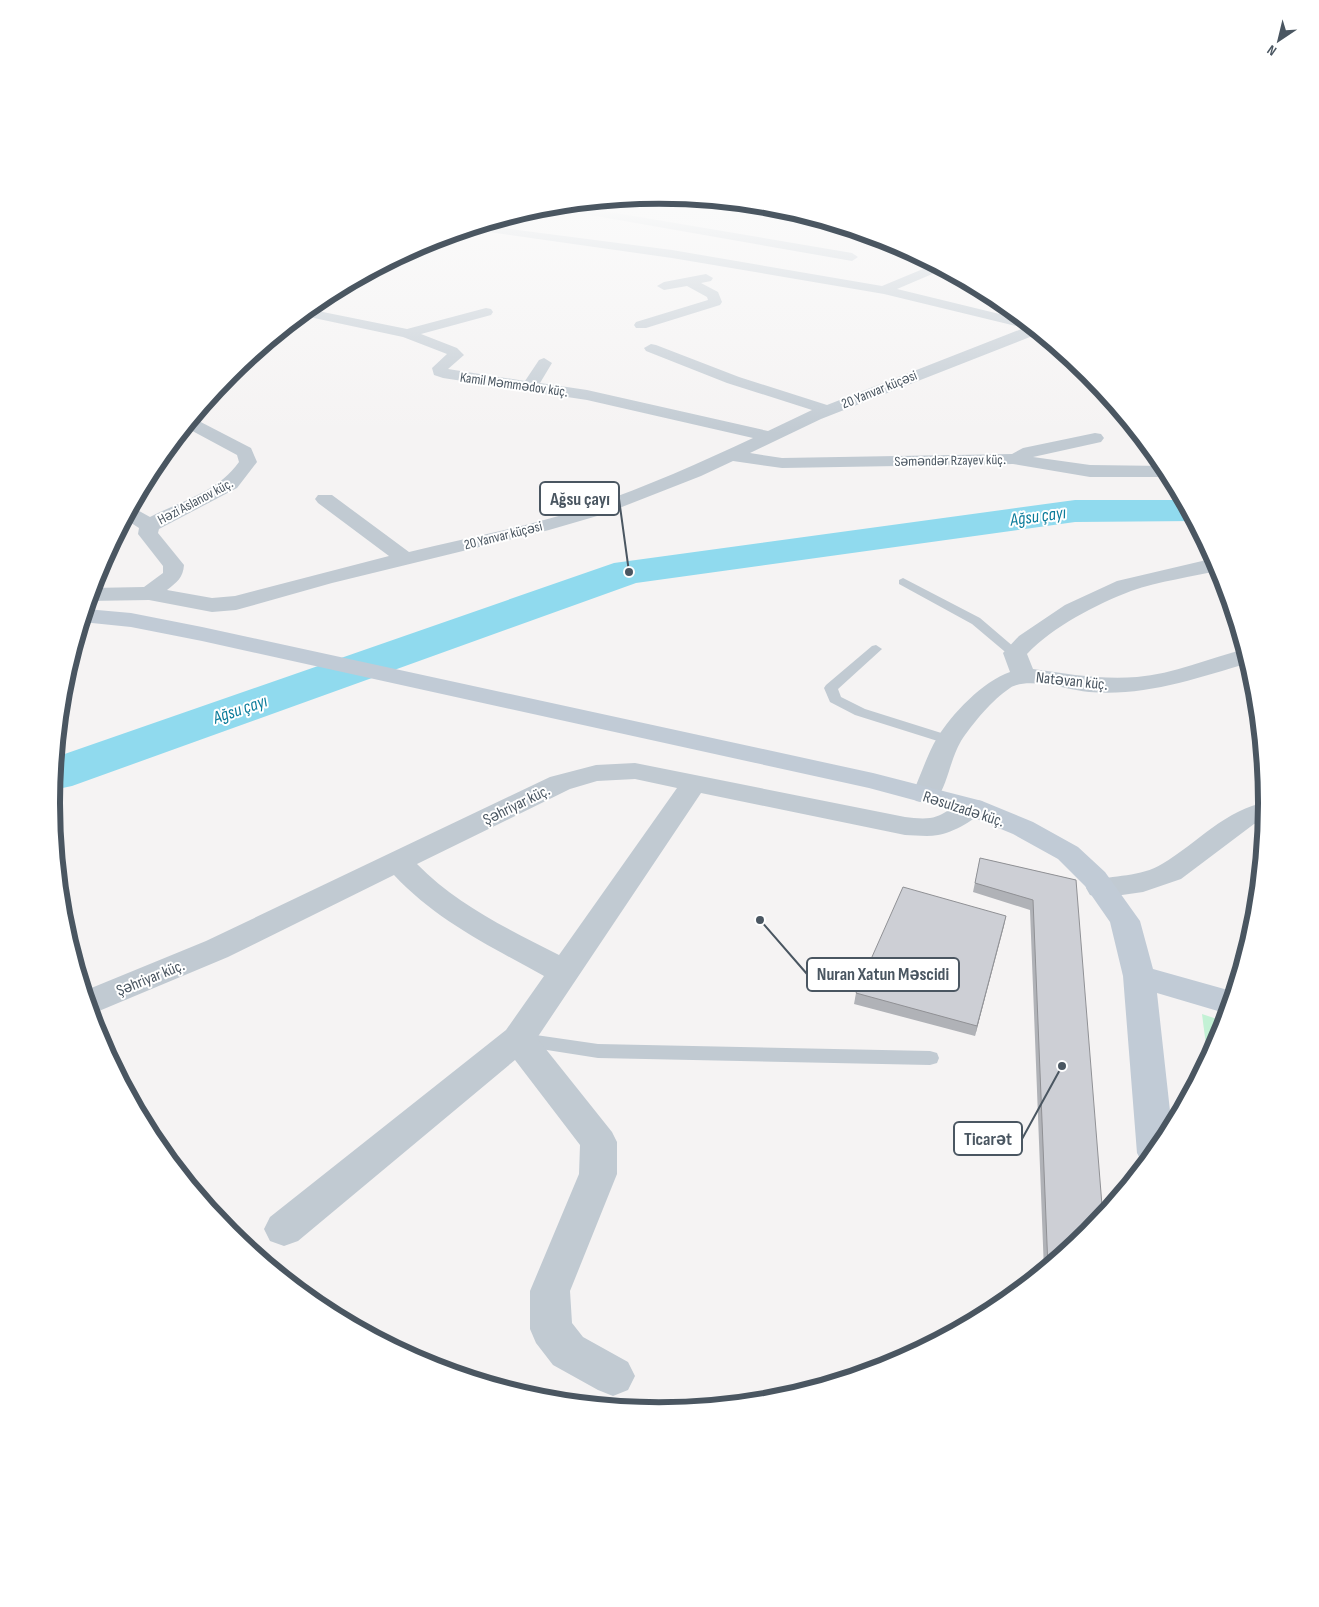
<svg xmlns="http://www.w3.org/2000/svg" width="1319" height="1607" viewBox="0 0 1319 1607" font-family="'Sofia Sans Condensed',sans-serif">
<rect width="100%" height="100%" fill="#f5f3f3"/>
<path fill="#c3f1d5" d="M1202,1014L1226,1022L1221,1037L1208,1061Z"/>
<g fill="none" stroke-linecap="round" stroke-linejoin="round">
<path fill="#90daee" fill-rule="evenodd" d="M1075,500H1183L1195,521L1075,522L636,583L72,786L53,790L56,757L614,563Z"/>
<g fill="#c1cad2" fill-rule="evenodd">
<path d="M903,578L980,618L1021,653L1020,656H1010L972,624L899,584V580Z"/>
<path d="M876,645L882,649L838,689L841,697L865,709L954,737L956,740L954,743H944L855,715L830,702L824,688L826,685L872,646Z"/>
<path d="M522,1033L598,1044L930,1051L937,1053L939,1058L937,1063L930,1065L598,1058L515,1045L513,1040L515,1035Z"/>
</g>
<g fill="#c1cad2" fill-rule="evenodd">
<path d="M567,209H592L852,253L858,257L852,261L573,212Z"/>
<path d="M480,225L672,250L882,286L935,264L944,269L897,289L1024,320L1040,333L821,419L750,453L782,458L1012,454L1023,448L1095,433L1101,434L1104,438L1101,442L1033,457L1090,465L1166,466L1171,477H1090L1013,464L782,468L733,461L701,476L604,514L549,530L332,583L236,610L212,612L149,600L88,601L92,588L144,587L163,573V566L138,534L139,528L125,519L132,507L150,517C181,501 218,492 239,462L237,455L185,427L193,418L251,448L257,462L237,488L159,529L158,533L184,565C183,578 177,582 167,590L212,598L235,596L389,556L318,503L315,499L318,495H332L409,552C470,537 532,526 591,506C647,486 700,463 753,438L587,400L443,378L434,375L432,368L447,354L403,337L300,315L308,309L407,329L486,308L491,309L493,312L491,315L421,334L457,348L464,355L448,369L525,381L539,360L544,358L552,363L540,383L587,390L768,431L812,410L727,383L646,351L644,348L651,344L656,345L739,377L827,405L1024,328L884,294L672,258L467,229Z"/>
<path d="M706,274L713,278L711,281L701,283L718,292L722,302L720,305L646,328H636L634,325L636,322L708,300L707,297L687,286L664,290L657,286L664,282Z"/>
<path d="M1215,558L1221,570C1192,577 1159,581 1131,591C1095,605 1054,626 1027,654L1033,669C1068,674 1101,680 1137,677C1173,674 1210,658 1245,649L1249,663C1197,678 1144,697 1089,692C1068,690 1028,676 1010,688C992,700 973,723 961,741C950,760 948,783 936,801L926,803L916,801L912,795C920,777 927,755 937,738C952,714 983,681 1010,672L1003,653L1019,636L1065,605L1117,581Z"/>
<path d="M635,763L905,817C913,818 922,819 930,818C950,815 959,795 982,801L986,807C978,819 952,833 938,835C927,837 915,835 905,835L701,793L537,1038L612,1132L617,1142V1174L570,1291L572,1323L583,1337L628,1362L635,1376L628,1390L613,1396L598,1390L553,1365L536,1343L530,1329V1291L579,1174L580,1145L515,1060L298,1241L284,1246L270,1241L264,1229L270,1217L506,1030L544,976C490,946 437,921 394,875L228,957L99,1011L91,1014L84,991L206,941L550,777L596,765ZM635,779L677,788L559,955C508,929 457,905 417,864L570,789L597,781Z"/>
<path d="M1268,802L1266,820L1254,824L1181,879L1143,892L1101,898L1090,895L1086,888L1090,881C1113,875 1141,877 1162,864C1198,843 1225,809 1268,802Z"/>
</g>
<path fill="#c1cbd6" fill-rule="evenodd" d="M86,609L131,613L202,627L873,773L982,801L1033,822L1078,847L1105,872L1140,921L1153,969L1235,992L1228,1014L1157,993L1172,1129L1165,1142L1146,1165L1143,1164L1137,1153L1123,976L1110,922L1085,886L1058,859L1013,834L962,813L869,788L202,641L131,627L82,622Z"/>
</g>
<g fill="#b0b2b7">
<path d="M980,858L1076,880L1089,1234L1044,1271L1030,910L973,892Z"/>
<path d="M1006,916L975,1036L854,1004L856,993Z"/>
</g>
<path fill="#909195" d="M1006,916L1004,926L975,1036L977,1026Z"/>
<g fill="#cdcfd5" stroke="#909195">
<path d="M980,858L1076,880L1103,1218L1089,1234L1048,1268L1033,900L975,883Z"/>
<path d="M903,887L1006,916L977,1026L856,993Z"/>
</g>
<linearGradient id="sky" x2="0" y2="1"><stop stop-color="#85c3ea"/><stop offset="0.48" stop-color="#fafafa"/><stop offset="1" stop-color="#fafafa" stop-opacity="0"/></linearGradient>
<rect width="1319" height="434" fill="url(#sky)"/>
<g text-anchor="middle" stroke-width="4" stroke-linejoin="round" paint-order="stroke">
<g font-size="14" fill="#4a5661" stroke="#fff">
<text transform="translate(514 384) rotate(8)" y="5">Kamil Məmmədov küç.</text>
<text transform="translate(879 389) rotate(-22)" y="5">20 Yanvar küçəsi</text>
<text transform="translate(950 460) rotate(-1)" y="5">Səməndər Rzayev küç.</text>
<text transform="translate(195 501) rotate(-28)" y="5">Həzi Aslanov küç.</text>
<text transform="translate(503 535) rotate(-14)" y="5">20 Yanvar küçəsi</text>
</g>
<g font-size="16" fill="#4a5661" stroke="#fff">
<text transform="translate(1072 680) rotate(6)" y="6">Natəvan küç.</text>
<text transform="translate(516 804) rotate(-26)" y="6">Şəhriyar küç.</text>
<text transform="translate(964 808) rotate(18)" y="6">Rəsulzadə küç.</text>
<text transform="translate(150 977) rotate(-22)" y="6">Şəhriyar küç.</text>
</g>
<g font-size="18" font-style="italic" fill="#0c7c9b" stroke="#fff">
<text transform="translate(1038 516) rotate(-8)" y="6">Ağsu çayı</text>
<text transform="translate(240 709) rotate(-19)" y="6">Ağsu çayı</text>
</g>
</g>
<path d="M0 0H1319V1607H0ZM60 803a599 599 0 1 1 1198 0a599 599 0 1 1-1198 0Z" fill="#fff" fill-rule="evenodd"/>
<path fill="none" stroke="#4a5661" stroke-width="6" d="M60 803a599 599 0 1 1 1198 0a599 599 0 1 1-1198 0Z"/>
<path fill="none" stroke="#4a5661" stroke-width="2" d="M629 572L619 499M760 920L807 974M1062 1066L1022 1139"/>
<g fill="#4a5661" stroke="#fff" stroke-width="2">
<circle cx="629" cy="572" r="5"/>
<circle cx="760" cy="920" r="5"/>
<circle cx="1062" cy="1066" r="5"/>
</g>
<g fill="#fff" stroke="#4a5661" stroke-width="2">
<rect x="540" y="482" width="79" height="33" rx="5"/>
<rect x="807" y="958" width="152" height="33" rx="5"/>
<rect x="954" y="1122" width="68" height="33" rx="5"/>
</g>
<g font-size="18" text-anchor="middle" font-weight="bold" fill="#4a5661">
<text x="580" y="505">Ağsu çayı</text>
<text x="883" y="980">Nuran Xatun Məscidi</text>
<text x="988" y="1145">Ticarət</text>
</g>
<g transform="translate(1279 40) rotate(215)" stroke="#ffffff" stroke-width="4" paint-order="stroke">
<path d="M0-4L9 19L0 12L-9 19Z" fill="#4a5661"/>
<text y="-8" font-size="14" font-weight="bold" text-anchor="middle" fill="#4a5661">N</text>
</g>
</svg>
